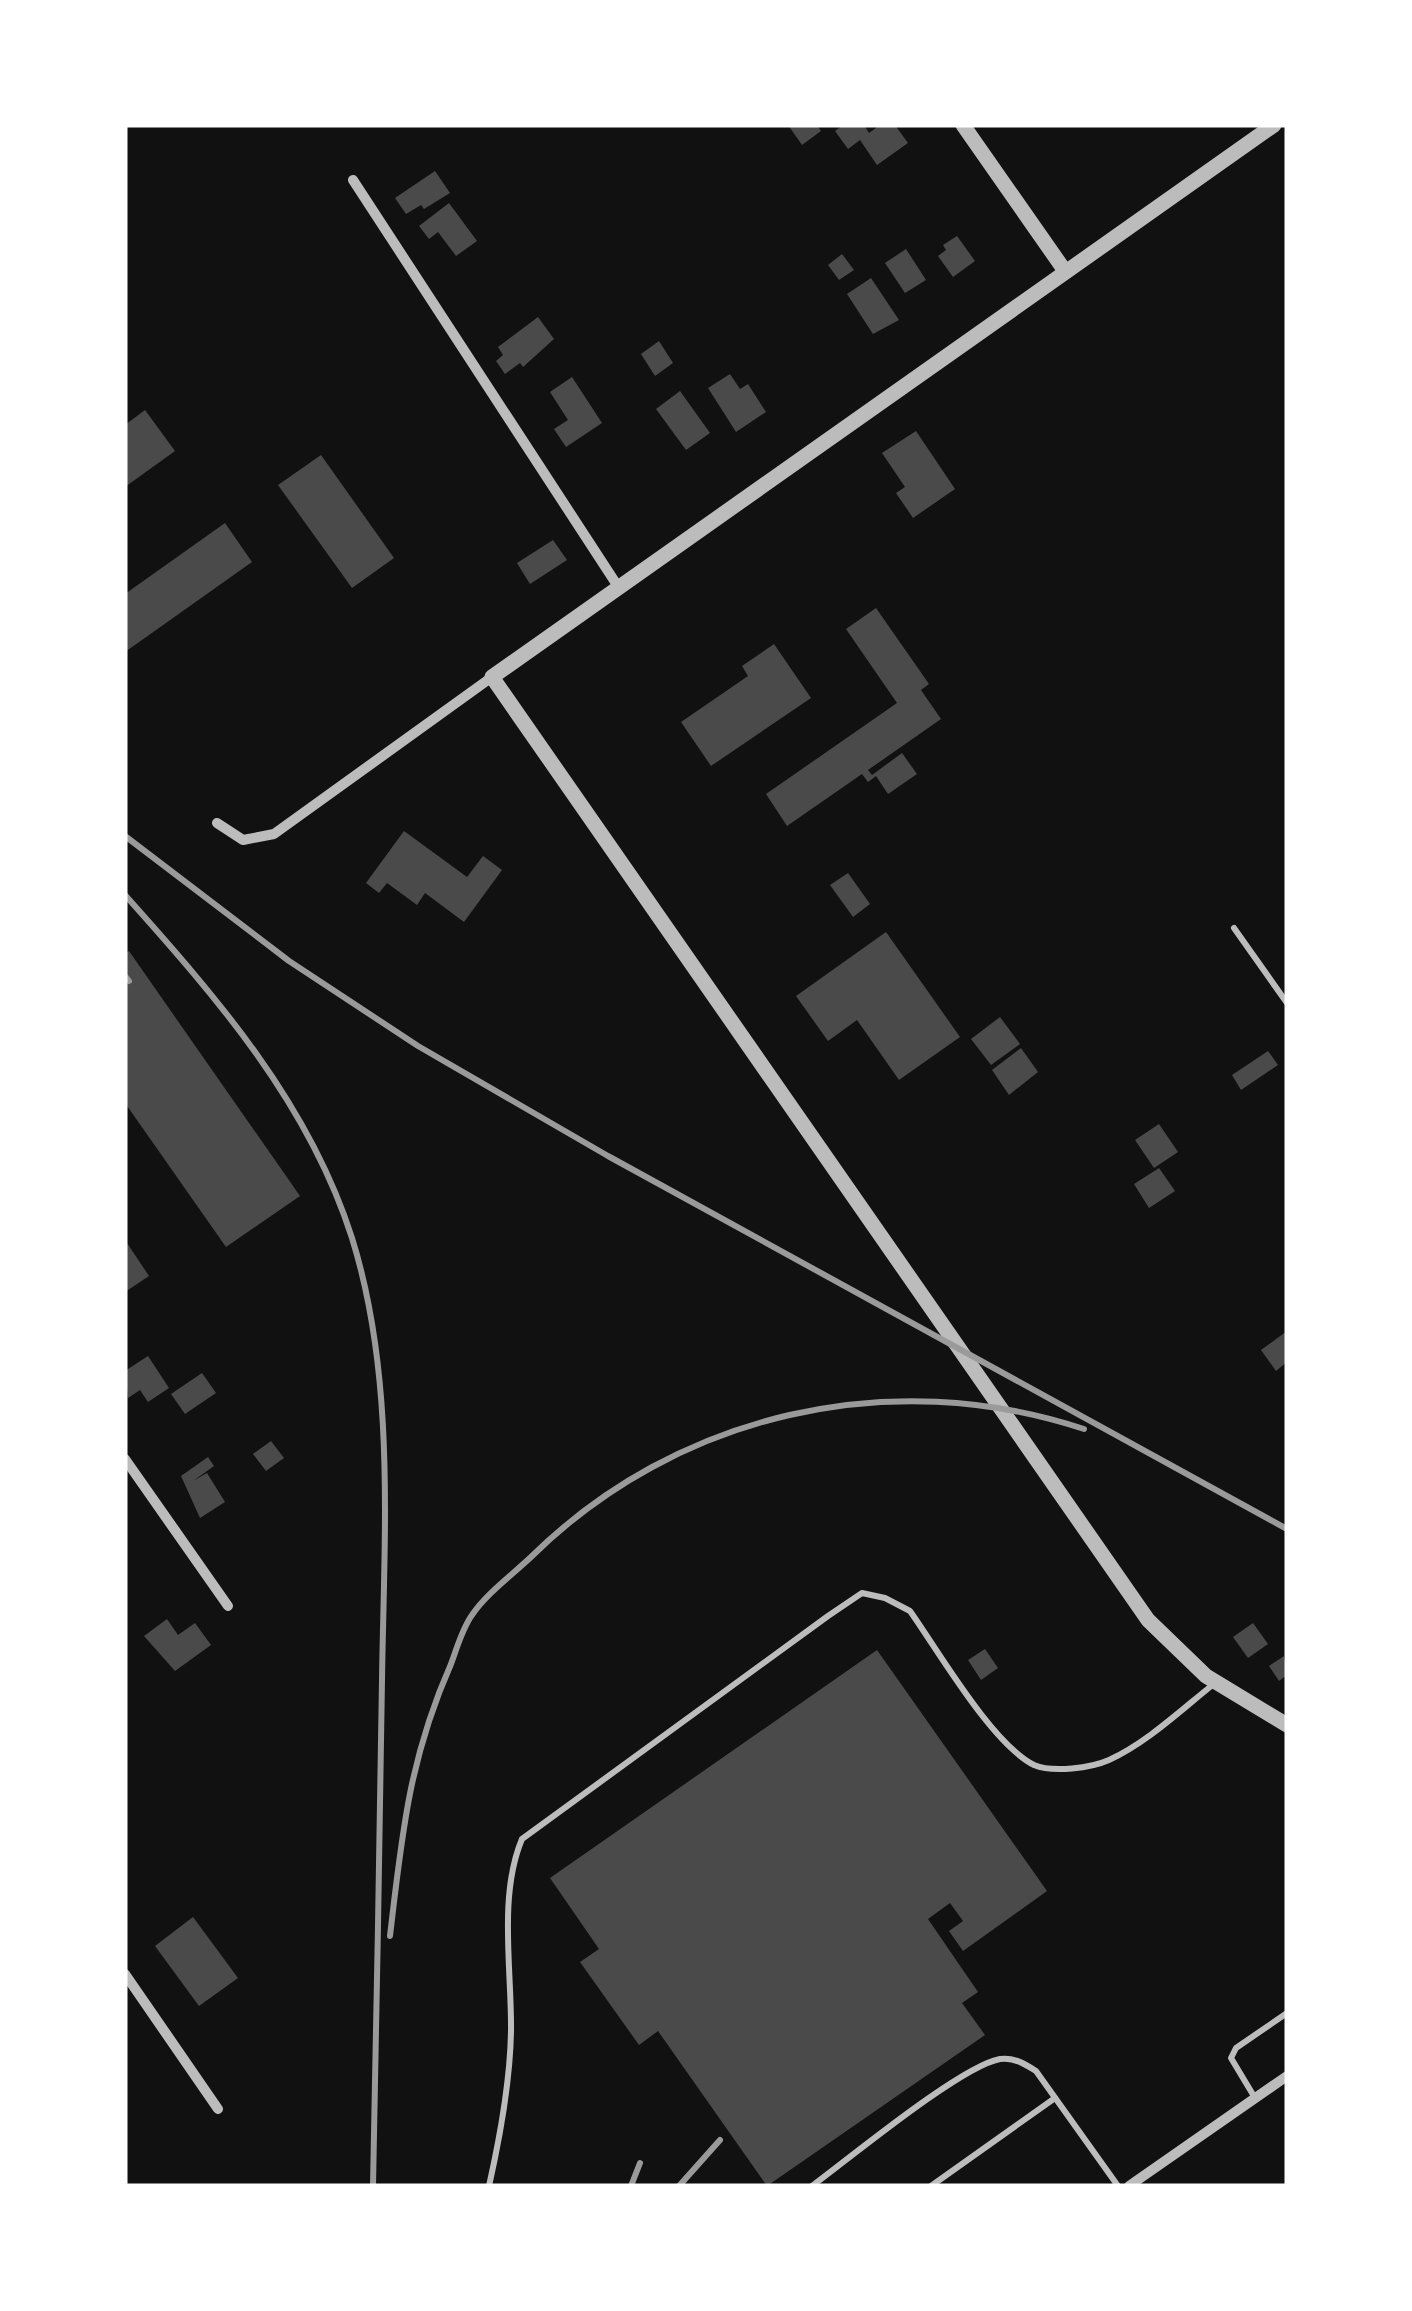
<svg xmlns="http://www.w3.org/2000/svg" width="1412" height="2311" viewBox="0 0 1412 2311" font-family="'Archivo Narrow',sans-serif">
<rect width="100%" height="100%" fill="#111"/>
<g fill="#4a4a4a">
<path d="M788,125H817L821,131L802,145Z"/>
<path d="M843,125H864L869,133L880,125H895L908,143L877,165L860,140L848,149L835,131Z"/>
<path d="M435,171L450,193L424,209L421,205L406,214L395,198Z"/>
<path d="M449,203L477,241L456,256L438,232L429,239L419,226Z"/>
<path d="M957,236L975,261L953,277L938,256L946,250L943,245Z"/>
<path d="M906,249L926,280L905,293L885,263Z"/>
<path d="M842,254L854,270L839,280L828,265Z"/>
<path d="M871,278L899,320L873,334L847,294Z"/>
<path d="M538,317L554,339L523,367L520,363L505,374L496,361L503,355L498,347Z"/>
<path d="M659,341L673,363L655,376L641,354Z"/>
<path d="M730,374L740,389L748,384L766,412L736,432L708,388Z"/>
<path d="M572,377L602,423L566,447L554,429L568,420L550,392Z"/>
<path d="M680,391L710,433L686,450L656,409Z"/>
<path d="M145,410L175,451L125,487V425Z"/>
<path d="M916,431L955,489L913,518L896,493L905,487L882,453Z"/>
<path d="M321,455L394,558L352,588L278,485Z"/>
<path d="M225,523L252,562L125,652V594Z"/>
<path d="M553,540L567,560L530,584L517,563Z"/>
<path d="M876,608L929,684L921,690L941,719L868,770L872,775L902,753L917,774L888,794L876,776L868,782L862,774L787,826L766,794L897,703L846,629Z"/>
<path d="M774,644L811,698L711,766L681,722L748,676L742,666Z"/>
<path d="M404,831L467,877L483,856L502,870L464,922L425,893L417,905L387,883L379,893L366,883Z"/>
<path d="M848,873L870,904L853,917L830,885Z"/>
<path d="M886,932L960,1037L899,1080L857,1020L828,1041L796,996Z"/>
<path d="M129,951L300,1196L226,1247L125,1103V953Z"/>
<path d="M1000,1017L1020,1044L991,1065L971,1039Z"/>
<path d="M1021,1048L1038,1072L1009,1095L992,1070Z"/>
<path d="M1268,1051L1278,1065L1241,1090L1232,1075Z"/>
<path d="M1159,1124L1178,1152L1154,1168L1135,1140Z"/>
<path d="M1159,1168L1175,1191L1149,1208L1134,1184Z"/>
<path d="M125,1240L149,1276L125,1292Z"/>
<path d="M1287,1331V1362L1276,1371L1261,1350Z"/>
<path d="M148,1356L169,1388L148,1402L140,1390L128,1398L125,1371Z"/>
<path d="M202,1373L216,1393L185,1414L171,1394Z"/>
<path d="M271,1441L284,1458L266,1471L253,1454Z"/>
<path d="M208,1457L214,1466L193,1481L207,1473L225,1502L200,1518L181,1476Z"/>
<path d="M167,1619L178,1635L195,1623L211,1645L175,1671L144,1636Z"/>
<path d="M1253,1623L1268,1644L1248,1658L1233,1637Z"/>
<path d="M985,1649L998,1668L981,1680L968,1660Z"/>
<path d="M877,1650L1047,1891L963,1951L949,1931L963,1921L950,1903L928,1919L978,1992L962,2003L985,2035L767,2186L658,2031L639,2045L580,1962L599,1949L550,1878Z"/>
<path d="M1284,1656L1287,1675L1279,1681L1269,1666Z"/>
<path d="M193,1917L238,1978L199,2006L155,1946Z"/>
</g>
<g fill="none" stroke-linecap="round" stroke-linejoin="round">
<g stroke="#bcbcbc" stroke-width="6">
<path d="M1234,928L1287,1003"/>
<path d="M1255,2098L1231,2058L1236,2048L1287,2013"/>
<path d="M489,2186C500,2137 510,2082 511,2032C512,1971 498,1896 522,1839L828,1616L862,1593L885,1598L910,1611C939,1652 992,1744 1034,1765C1053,1773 1091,1768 1109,1760C1148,1742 1182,1709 1215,1683"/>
<path d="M812,2186C850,2158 961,2066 1000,2059C1014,2057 1025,2064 1036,2071L1118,2186"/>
<path d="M931,2186L1055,2098"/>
</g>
<g stroke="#bcbcbc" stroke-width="10">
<path d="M353,180L619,588"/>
<path d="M217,823L243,840L274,834L492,677"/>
<path d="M125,1459L228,1606"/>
<path d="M125,1974L218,2109"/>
<path d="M1129,2186L1287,2076"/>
</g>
<g stroke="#bcbcbc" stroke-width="15">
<path d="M963,125L1065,271"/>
<path d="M1274,125L492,677L1148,1620L1206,1676L1287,1725"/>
</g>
<g stroke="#9a9a9a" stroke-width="6">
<path d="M125,836L289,961L418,1046L608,1156L1287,1529"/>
<path d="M125,895C217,998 309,1103 352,1238C396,1379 384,1535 382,1680C379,1849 377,2017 373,2186"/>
<path d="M125,976L129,981"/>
<path d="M390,1936C402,1834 409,1759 451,1664C457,1648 462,1629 472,1615C486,1594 512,1575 531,1557C677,1413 890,1365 1084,1429"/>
<path d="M631,2186L640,2163"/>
<path d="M679,2186L720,2140"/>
</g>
</g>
<rect width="1412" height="2311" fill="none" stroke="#ffffff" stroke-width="255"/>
</svg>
